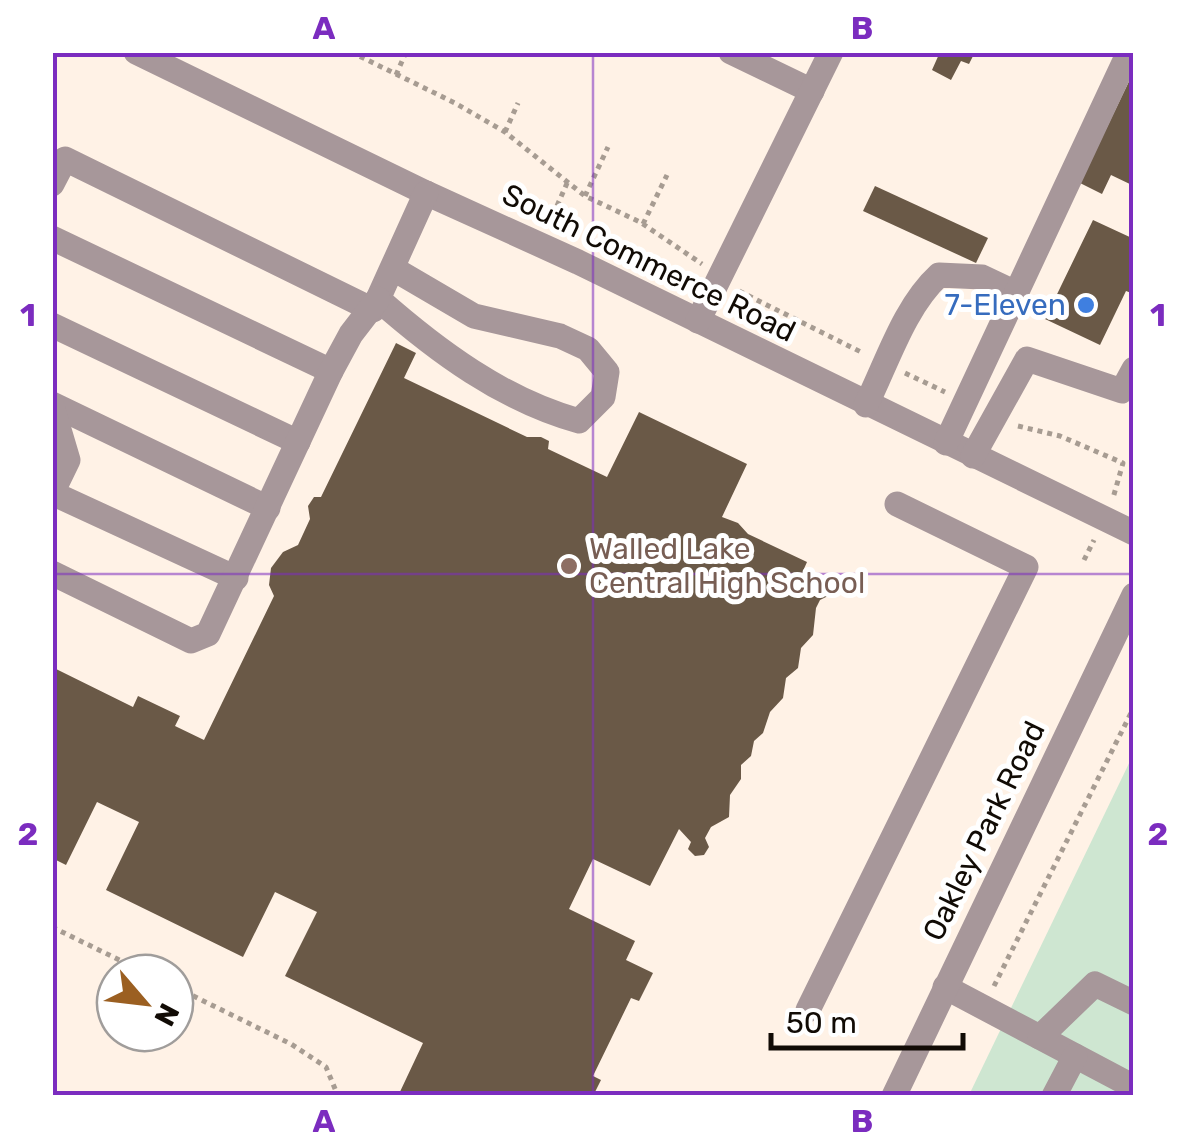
<svg xmlns="http://www.w3.org/2000/svg" width="1186" height="1148" viewBox="0 0 1186 1148" font-family="Rubik,sans-serif">
<rect width="100%" height="100%" fill="#fff2e6"/>
<path fill="#cee6d1" d="M1133,755V1095H969Z"/>
<g fill="#6a5947">
<path d="M940,52H975L969,64L961,61L951,80L932,70Z"/>
<path d="M1134,71V186L1111,175L1102,194L1080,183Z"/>
<path d="M875,186L988,238L976,263L863,211Z"/>
<path d="M1093,220L1134,239V294L1126,291L1100,345L1045,319Z"/>
<path d="M396,343L416,353L404,378L527,437H541L549,441L548,449L607,477L639,412L747,464L722,517L738,523L748,534L807,562L803,571L811,582L819,579L829,587L828,596L820,600L816,608L813,635L801,648L798,668L786,678L783,698L770,712L763,733L754,741L751,756L741,765V779L730,795L729,817L711,827L705,838L709,847L704,855L695,856L688,849L691,842L679,829L650,886L593,859L569,909L635,941L626,960L653,973L639,1001L631,998L593,1076L601,1080L593,1096H398L423,1043L285,976L317,912L275,892L243,957L106,890L139,822L97,802L66,865L52,858V667L133,707L138,696L180,716L175,726L204,740L274,596L269,585L271,568L283,552L298,545L310,519L308,506L314,497H321Z"/>
</g>
<g fill="none" stroke-linecap="round" stroke-linejoin="round">
<g stroke="#a79c92" stroke-width="5" stroke-dasharray="5 5" stroke-linecap="butt">
<path d="M351,52L455,103L505,132L585,196L640,222L702,264"/>
<path d="M396,75L406,52"/>
<path d="M505,132L518,103"/>
<path d="M585,196L608,147"/>
<path d="M549,224L568,181"/>
<path d="M643,224L667,175"/>
<path d="M739,291L863,353"/>
<path d="M905,373L945,392"/>
<path d="M1018,426L1060,436L1123,463L1113,498"/>
<path d="M1084,560L1094,540"/>
<path d="M52,927L146,973"/>
<path d="M994,986L1134,707"/>
<path d="M175,987L291,1044L326,1067L338,1096"/>
</g>
<g stroke="#a7979a" stroke-width="25">
<path d="M136,52L426,193L578,262L1134,533"/>
<path d="M731,52L812,91"/>
<path d="M52,184L65,159L373,310"/>
<path d="M52,238L331,371"/>
<path d="M392,268L378,299C437,351 503,400 579,421L603,397L607,372L588,349L560,336L474,316L392,268L426,193"/>
<path d="M698,321L831,52"/>
<path d="M52,325L298,442"/>
<path d="M52,404L268,508"/>
<path d="M866,405C887,363 904,307 939,275L982,277L1016,293"/>
<path d="M52,406L68,460L52,493L236,578"/>
<path d="M946,443L1129,52"/>
<path d="M973,456L1027,359L1122,391L1134,369"/>
<path d="M52,573L191,641L208,634L331,371L351,334L378,299"/>
<path d="M945,987L1134,1087"/>
<path d="M808,1010L1026,567L897,504"/>
<path d="M1040,1037L1095,984L1134,1003"/>
<path d="M894,1096L1134,595"/>
<path d="M1054,1096L1075,1056"/>
</g>
</g>
<path fill="none" stroke="#7b2cbf" stroke-width="2.5" stroke-opacity="0.55" d="M593,52V1096M52,574H1134"/>
<circle fill="#3f7fe0" stroke="#fff" stroke-width="4" cx="1086" cy="305" r="10"/>
<circle fill="#8d6e63" stroke="#fff" stroke-width="4" cx="569" cy="566" r="10"/>
<g text-anchor="middle" stroke-width="10" stroke-linejoin="round" paint-order="stroke">
<g font-size="30" fill="#110b05" stroke="#fff">
<text transform="translate(649 263) rotate(26)" y="10">South Commerce Road</text>
<text transform="translate(984 831) rotate(-64)" y="10">Oakley Park Road</text>
</g>
<g font-size="30" fill="#366cbe" stroke="#fff" text-anchor="end">
<text x="1066" y="315">7-Eleven</text>
</g>
<g font-size="30" fill="#785e54" stroke="#fff" text-anchor="start">
<text x="589" y="559">Walled Lake<tspan x="589" dy="34">Central High School</tspan></text>
</g>
</g>
<rect width="1186" height="1148" fill="none" stroke="#ffffff" stroke-width="110"/>
<g transform="translate(145 1003) rotate(118)"><circle r="48" fill="#ffffff" stroke="#a09d9b" stroke-width="2.5"/>
<path d="M0-8L18 38L0 25L-18 38Z" fill="#9b5f21"/>
<text y="-15" font-size="28" font-weight="bold" text-anchor="middle" fill="#110b05">N</text>
</g>
<path d="M771 1033v15h192v-15" fill="none" stroke="#110b05" stroke-width="5"/>
<text x="786" y="1033" font-size="30" fill="#110b05" stroke="#ffffff" stroke-width="8" paint-order="stroke">50 m</text>
<rect x="55" y="55" width="1076" height="1038" fill="none" stroke="#7b2cbf" stroke-width="4"/>
<g font-size="32" text-anchor="middle" font-weight="bold" fill="#7b2cbf">
<text x="324" y="39">A</text>
<text x="862" y="39">B</text>
<text x="28" y="326">1</text>
<text x="1158" y="326">1</text>
<text x="28" y="845">2</text>
<text x="1158" y="845">2</text>
<text x="324" y="1132">A</text>
<text x="862" y="1132">B</text>
</g>
</svg>
